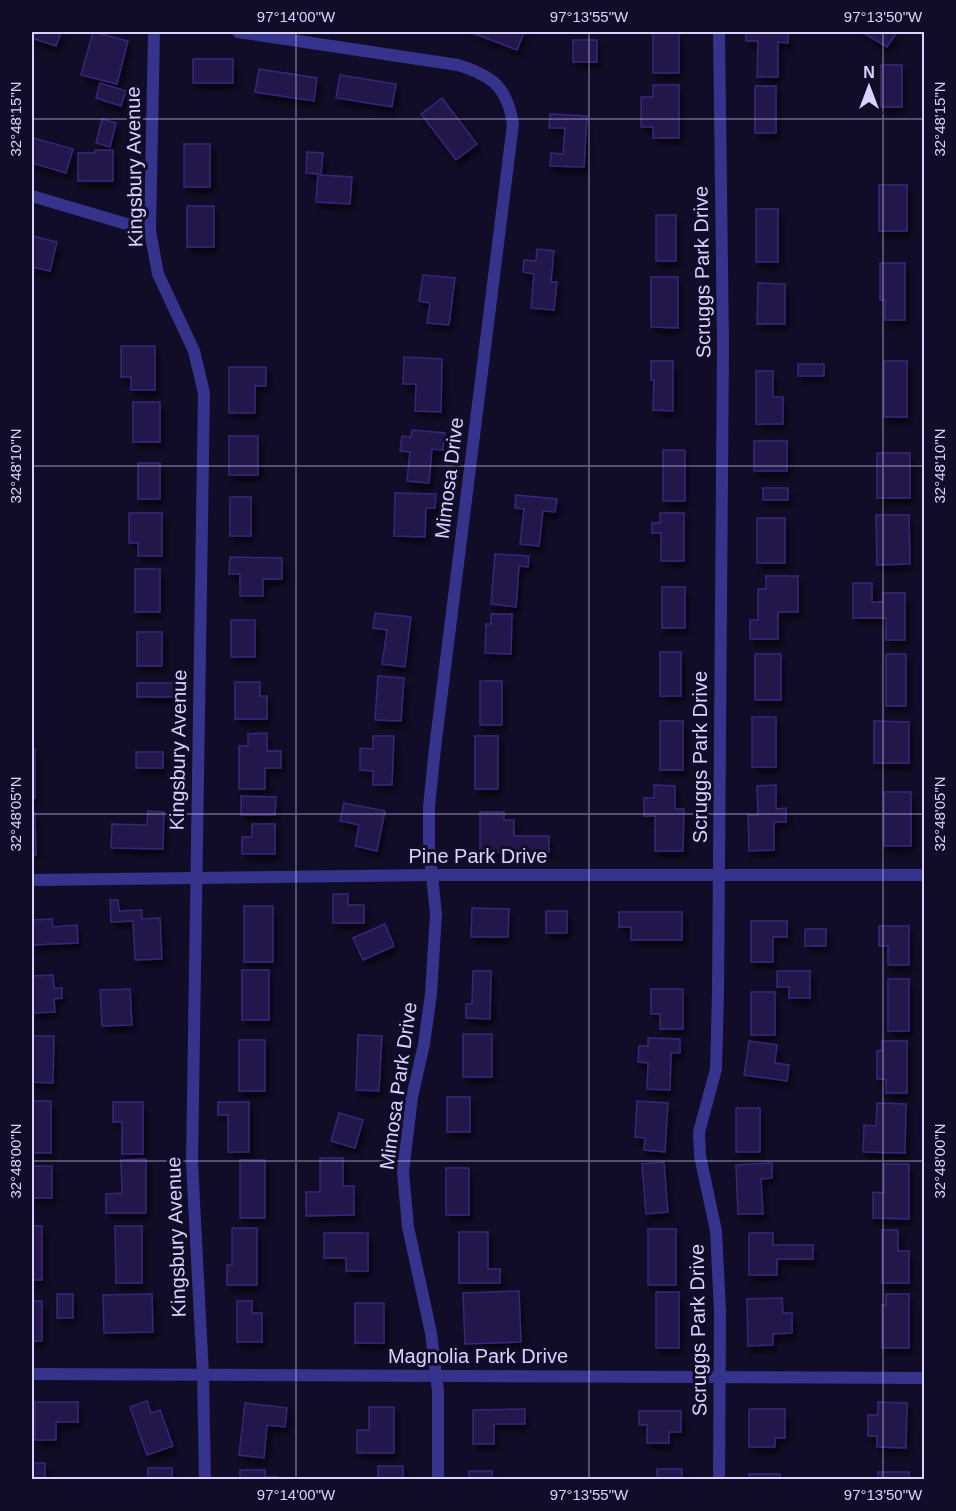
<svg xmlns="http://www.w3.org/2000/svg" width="956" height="1511" viewBox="0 0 956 1511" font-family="Arial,sans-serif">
<defs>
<filter id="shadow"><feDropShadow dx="3.5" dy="6" stdDeviation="3" flood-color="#0009"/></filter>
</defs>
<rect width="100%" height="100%" fill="#110d28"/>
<g fill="#21174b" stroke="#36277a" stroke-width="1.5" filter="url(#shadow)">
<path d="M32,32H61L56,46L32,38Z"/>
<path d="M93,32L128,41L117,84L81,75Z"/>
<path d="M470,32H524L517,50Z"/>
<rect x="653" y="32" width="26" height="41"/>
<path d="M746,32H788V43L778,42V77H757L758,41H746Z"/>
<path d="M862,32H897L887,47Z"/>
<rect x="573" y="40" width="24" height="22"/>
<rect x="193" y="59" width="40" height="24"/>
<rect x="881" y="65" width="21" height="42"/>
<path d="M259,69L317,78L314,101L255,92Z"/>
<path d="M340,75L396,84L392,107L336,98Z"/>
<path d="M100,83L126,91L121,106L96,98Z"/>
<path d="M653,85H679V138H653V127H641V97H653Z"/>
<rect x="755" y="86" width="21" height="47"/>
<path d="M442,98L477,144L456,160L421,114Z"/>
<path d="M550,114L587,116L584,167L550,166L551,153L563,154L565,128H549Z"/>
<path d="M102,119L116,123L110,147L96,143Z"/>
<path d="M33,138L73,149L66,173L32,163Z"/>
<rect x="184" y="144" width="26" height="43"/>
<path d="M95,150H113V181H78V153H95Z"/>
<path d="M307,152L323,153L321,175L352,177L350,204L316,202L318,174L306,173Z"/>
<rect x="879" y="185" width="28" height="46"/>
<rect x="187" y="206" width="27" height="41"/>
<rect x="756" y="209" width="22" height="53"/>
<rect x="656" y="215" width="20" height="46"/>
<path d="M32,236L57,242L50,271L32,267Z"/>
<path d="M537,249L554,251L551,282H557L554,310L531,308L534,274L523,272L524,260L536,261Z"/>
<path d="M880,263H905V320H885V300H880Z"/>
<path d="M423,275L455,278L449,325L427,323L430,303L419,301Z"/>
<path d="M651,277H678V328L651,327Z"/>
<path d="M758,283L785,284V324H757Z"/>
<path d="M121,346H155V390H131V377H121Z"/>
<path d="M404,357L442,359L441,412L415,411L416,384H403Z"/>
<path d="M651,361H673V411L653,410L654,380H651Z"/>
<rect x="884" y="361" width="23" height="56"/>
<rect x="798" y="364" width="26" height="12"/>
<path d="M229,367H266V386H255V413H229Z"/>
<path d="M756,371H773V397H783V424H756Z"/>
<rect x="133" y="402" width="27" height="40"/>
<path d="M412,430L445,433L443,450L432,449L429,483L407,481L410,452L400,451L402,436L411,437Z"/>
<rect x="229" y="436" width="29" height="39"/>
<rect x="754" y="441" width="33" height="30"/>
<rect x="663" y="450" width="22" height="51"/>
<rect x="877" y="453" width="33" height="45"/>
<rect x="138" y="463" width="22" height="36"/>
<rect x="763" y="488" width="25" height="12"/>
<path d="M395,493L436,494L435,508H426L425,537L394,536Z"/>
<path d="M516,495L557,499L555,512L543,511L539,546L520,544L524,509L515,508Z"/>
<rect x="230" y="497" width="21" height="39"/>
<path d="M129,513H162V556H138V543H129Z"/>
<path d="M660,513H684V561H661V533H652V523H660Z"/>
<path d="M876,515H909L910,564L877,565Z"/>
<rect x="757" y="518" width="28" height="45"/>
<path d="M495,554L529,556L528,567L519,566L516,607L491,604Z"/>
<path d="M230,557L282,558V579H263V596H240V574H229Z"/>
<rect x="135" y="569" width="25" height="43"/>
<path d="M766,576H798V612H778V639H750V620H758V589H766Z"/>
<path d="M853,583H872V602H883V593H905V640H886V618H853Z"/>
<rect x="662" y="587" width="23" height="41"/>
<path d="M375,613L411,617L405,667L382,664L387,630L373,628Z"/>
<path d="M491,614H512L511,654L485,653L486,624H491Z"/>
<rect x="231" y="620" width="24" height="37"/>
<rect x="137" y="632" width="25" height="34"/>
<rect x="660" y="652" width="21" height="44"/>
<rect x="755" y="654" width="26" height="46"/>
<rect x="886" y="654" width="20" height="52"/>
<path d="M378,676L404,678L401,721L375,720Z"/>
<rect x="480" y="681" width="22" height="44"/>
<path d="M235,682H260V696H267V719H235Z"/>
<rect x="137" y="683" width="38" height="14"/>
<rect x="752" y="717" width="24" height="50"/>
<rect x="660" y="721" width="23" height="49"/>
<path d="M874,721L909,722V763H874Z"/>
<path d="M267,733V751H281V768H265V789H239V746H248V734Z"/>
<path d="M373,736H394L392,785H373V771L360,770V748L373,749Z"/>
<rect x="475" y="736" width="23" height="53"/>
<rect x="32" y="749" width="3" height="49"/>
<rect x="136" y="752" width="27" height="16"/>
<path d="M654,785L675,786V809H684L683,851H655V816H644V798H654Z"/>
<path d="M776,785V809L786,808V822H774V850L749,851L748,815H758L757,786Z"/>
<rect x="884" y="792" width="27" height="54"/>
<path d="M241,796L276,797L275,815H241Z"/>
<path d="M344,803L385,811L377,851L355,846L359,825L340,821Z"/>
<path d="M148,811L164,812L163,849L111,848L112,824L147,825Z"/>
<path d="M480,812H504V820H514V836H549V852H480Z"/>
<path d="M32,813H35L36,855H32Z"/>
<path d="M252,824H275V854H242V837H252Z"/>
<path d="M333,894H348V905H364V923H333Z"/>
<path d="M110,900H118L119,911L142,910V919L160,918L162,959L135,960L133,921L111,922Z"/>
<rect x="244" y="906" width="29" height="56"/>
<path d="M472,908L509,909L508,937H471Z"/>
<rect x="546" y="911" width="21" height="22"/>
<path d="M619,912H682V940H631V927H619Z"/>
<path d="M52,919L53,927L77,925L78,943L32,945V920Z"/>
<path d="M751,921H787V937H773V962H751Z"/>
<path d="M385,924L394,946L363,960L353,938Z"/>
<path d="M879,926H909V965H888V946H879Z"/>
<rect x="805" y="929" width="21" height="17"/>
<rect x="242" y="970" width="27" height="50"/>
<path d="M473,971H491L490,1019L466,1018V1004H472Z"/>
<path d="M777,971H810V998H789V987H777Z"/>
<path d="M53,975L54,988H62V998L54,999L55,1012L32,1013V976Z"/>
<rect x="888" y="979" width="21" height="52"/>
<path d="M130,989L132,1025L102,1026L100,990Z"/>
<path d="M651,989H683V1029H660V1014H651Z"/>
<rect x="751" y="992" width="24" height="43"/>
<rect x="463" y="1034" width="29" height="43"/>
<path d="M358,1035L382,1036L379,1091L356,1090Z"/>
<path d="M32,1036H54L53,1083L32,1082Z"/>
<path d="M648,1038L680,1039V1053H671L670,1090L647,1089L648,1063L638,1062L639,1046H648Z"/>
<rect x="239" y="1040" width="26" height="51"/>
<path d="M749,1041L777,1045L775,1063L789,1065L787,1081L744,1075Z"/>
<path d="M882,1041H907V1093H886V1079H877V1051H882Z"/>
<rect x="447" y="1097" width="23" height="35"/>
<rect x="32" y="1101" width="19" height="52"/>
<path d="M637,1101L668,1103L665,1152L644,1150L645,1138L635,1137Z"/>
<path d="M113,1102H143V1154H122V1122H113Z"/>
<path d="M218,1102H249V1152H228V1115H218Z"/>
<path d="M877,1103L906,1104L905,1153L863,1152L864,1125L876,1126Z"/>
<rect x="736" y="1108" width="24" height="44"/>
<path d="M339,1113L363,1120L355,1148L331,1141Z"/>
<path d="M320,1158H343V1186H354V1215L306,1216V1192H320Z"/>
<path d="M146,1159V1213H106V1194L122,1193L121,1160Z"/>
<rect x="240" y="1160" width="25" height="58"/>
<path d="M664,1162L668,1212L646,1214L642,1164Z"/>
<path d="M772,1163V1178L761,1179L763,1214H738L736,1165Z"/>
<path d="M884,1164H909V1219L873,1218V1192L884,1193Z"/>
<rect x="32" y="1166" width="20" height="32"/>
<rect x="446" y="1168" width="23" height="47"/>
<rect x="32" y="1226" width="10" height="54"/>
<path d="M115,1226H142V1283H116Z"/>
<path d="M232,1228H257V1285H227V1265H232Z"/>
<rect x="648" y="1229" width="28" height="56"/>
<path d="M882,1230H898V1251H909V1283H882Z"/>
<path d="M459,1232H488V1269H500V1283H459Z"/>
<path d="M324,1233H368V1271H346V1258H324Z"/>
<path d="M749,1233H773V1245H813V1259H777V1275H749Z"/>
<path d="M519,1291L521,1342L465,1344L463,1293Z"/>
<rect x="656" y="1292" width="23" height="56"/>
<rect x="57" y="1294" width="16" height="24"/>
<path d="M152,1294L153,1332L104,1333L103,1295Z"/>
<path d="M886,1294H909V1348H882V1305H886Z"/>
<path d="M782,1298L783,1313H792V1333L773,1334V1345L748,1346L747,1299Z"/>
<rect x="32" y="1301" width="10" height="40"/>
<path d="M237,1301H252V1313H262V1342H237Z"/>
<rect x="355" y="1303" width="29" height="40"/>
<path d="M147,1401L151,1413L160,1410L173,1446L147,1455L130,1407Z"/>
<path d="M35,1402H78V1422H56V1440H35Z"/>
<path d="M878,1402L907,1403L906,1448L877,1447V1436H868V1415H878Z"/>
<path d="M245,1403L287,1408L285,1427L267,1425L264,1458L239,1455Z"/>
<path d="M369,1407H394V1453H357V1430H369Z"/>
<path d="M525,1409V1424H494V1444H473V1410Z"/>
<path d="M749,1409H785V1438H775V1447H749Z"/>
<path d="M639,1411H681V1432H669V1443H647V1425H639Z"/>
<rect x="32" y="1463" width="13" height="17"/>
<rect x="378" y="1466" width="25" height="14"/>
<rect x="148" y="1468" width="24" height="12"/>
<rect x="657" y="1469" width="25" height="11"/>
<path d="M240,1470H265V1477H277V1480H240Z"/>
<rect x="469" y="1471" width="23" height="9"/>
<rect x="878" y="1472" width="31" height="8"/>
<rect x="749" y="1474" width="31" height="6"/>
</g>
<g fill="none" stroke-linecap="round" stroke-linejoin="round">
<g stroke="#35338c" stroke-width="12">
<path d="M154,32L150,231L158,274L194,351L204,393L192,1163L203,1375L205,1480"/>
<path d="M238,32L458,65C493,76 507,87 513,124L435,748L429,807V847L436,914L431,994L424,1044L412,1097L403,1172L408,1227L431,1333L438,1391V1480"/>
<path d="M32,196L150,231"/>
<path d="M32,880L432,875H924"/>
<path d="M32,1374L924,1378"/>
<path d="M719,1480L720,1311L716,1231L700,1156L699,1132L716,1069L718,994L723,346L719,32"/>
</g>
</g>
<path fill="none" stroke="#d8d4ff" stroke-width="1.5" stroke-opacity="0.45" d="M296,32V1480M589,32V1480M883,32V1480M32,119H924M32,466H924M32,814H924M32,1161H924"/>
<g text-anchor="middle" stroke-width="6" stroke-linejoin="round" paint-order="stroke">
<g font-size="20" fill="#d8d4ff" stroke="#110d28">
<text transform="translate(134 167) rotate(-91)" y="7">Kingsbury Avenue</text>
<text transform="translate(702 272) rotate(-91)" y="7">Scruggs Park Drive</text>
<text transform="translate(449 478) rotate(-83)" y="7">Mimosa Drive</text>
<text transform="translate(178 750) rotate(-89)" y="7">Kingsbury Avenue</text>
<text transform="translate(700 757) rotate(-90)" y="7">Scruggs Park Drive</text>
<text x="478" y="863">Pine Park Drive</text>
<text transform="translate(398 1086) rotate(-82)" y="7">Mimosa Park Drive</text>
<text transform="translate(176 1237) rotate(-92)" y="7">Kingsbury Avenue</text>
<text transform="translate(698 1330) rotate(-91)" y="7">Scruggs Park Drive</text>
<text x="478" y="1363">Magnolia Park Drive</text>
</g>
</g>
<rect width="956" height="1511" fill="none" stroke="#110d28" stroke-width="66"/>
<g transform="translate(869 87)" stroke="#110d28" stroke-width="4.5" paint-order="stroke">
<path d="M0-4.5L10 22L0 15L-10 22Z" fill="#d8d4ff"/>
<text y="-9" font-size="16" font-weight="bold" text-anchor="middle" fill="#d8d4ff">N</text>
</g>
<rect x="33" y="33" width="890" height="1445" fill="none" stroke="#d8d4ff" stroke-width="2"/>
<g font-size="15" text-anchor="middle" fill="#d8d4ff">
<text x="296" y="22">97°14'00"W</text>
<text x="589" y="22">97°13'55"W</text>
<text x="883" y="22">97°13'50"W</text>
<text transform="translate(16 119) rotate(-90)" y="5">32°48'15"N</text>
<text transform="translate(940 119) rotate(-90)" y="5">32°48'15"N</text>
<text transform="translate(16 466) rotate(-90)" y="5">32°48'10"N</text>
<text transform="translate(940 466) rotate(-90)" y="5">32°48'10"N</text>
<text transform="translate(16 814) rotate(-90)" y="5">32°48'05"N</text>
<text transform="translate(940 814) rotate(-90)" y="5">32°48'05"N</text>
<text transform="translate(16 1161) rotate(-90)" y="5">32°48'00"N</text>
<text transform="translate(940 1161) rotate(-90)" y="5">32°48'00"N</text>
<text x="296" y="1500">97°14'00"W</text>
<text x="589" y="1500">97°13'55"W</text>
<text x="883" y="1500">97°13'50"W</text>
</g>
</svg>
